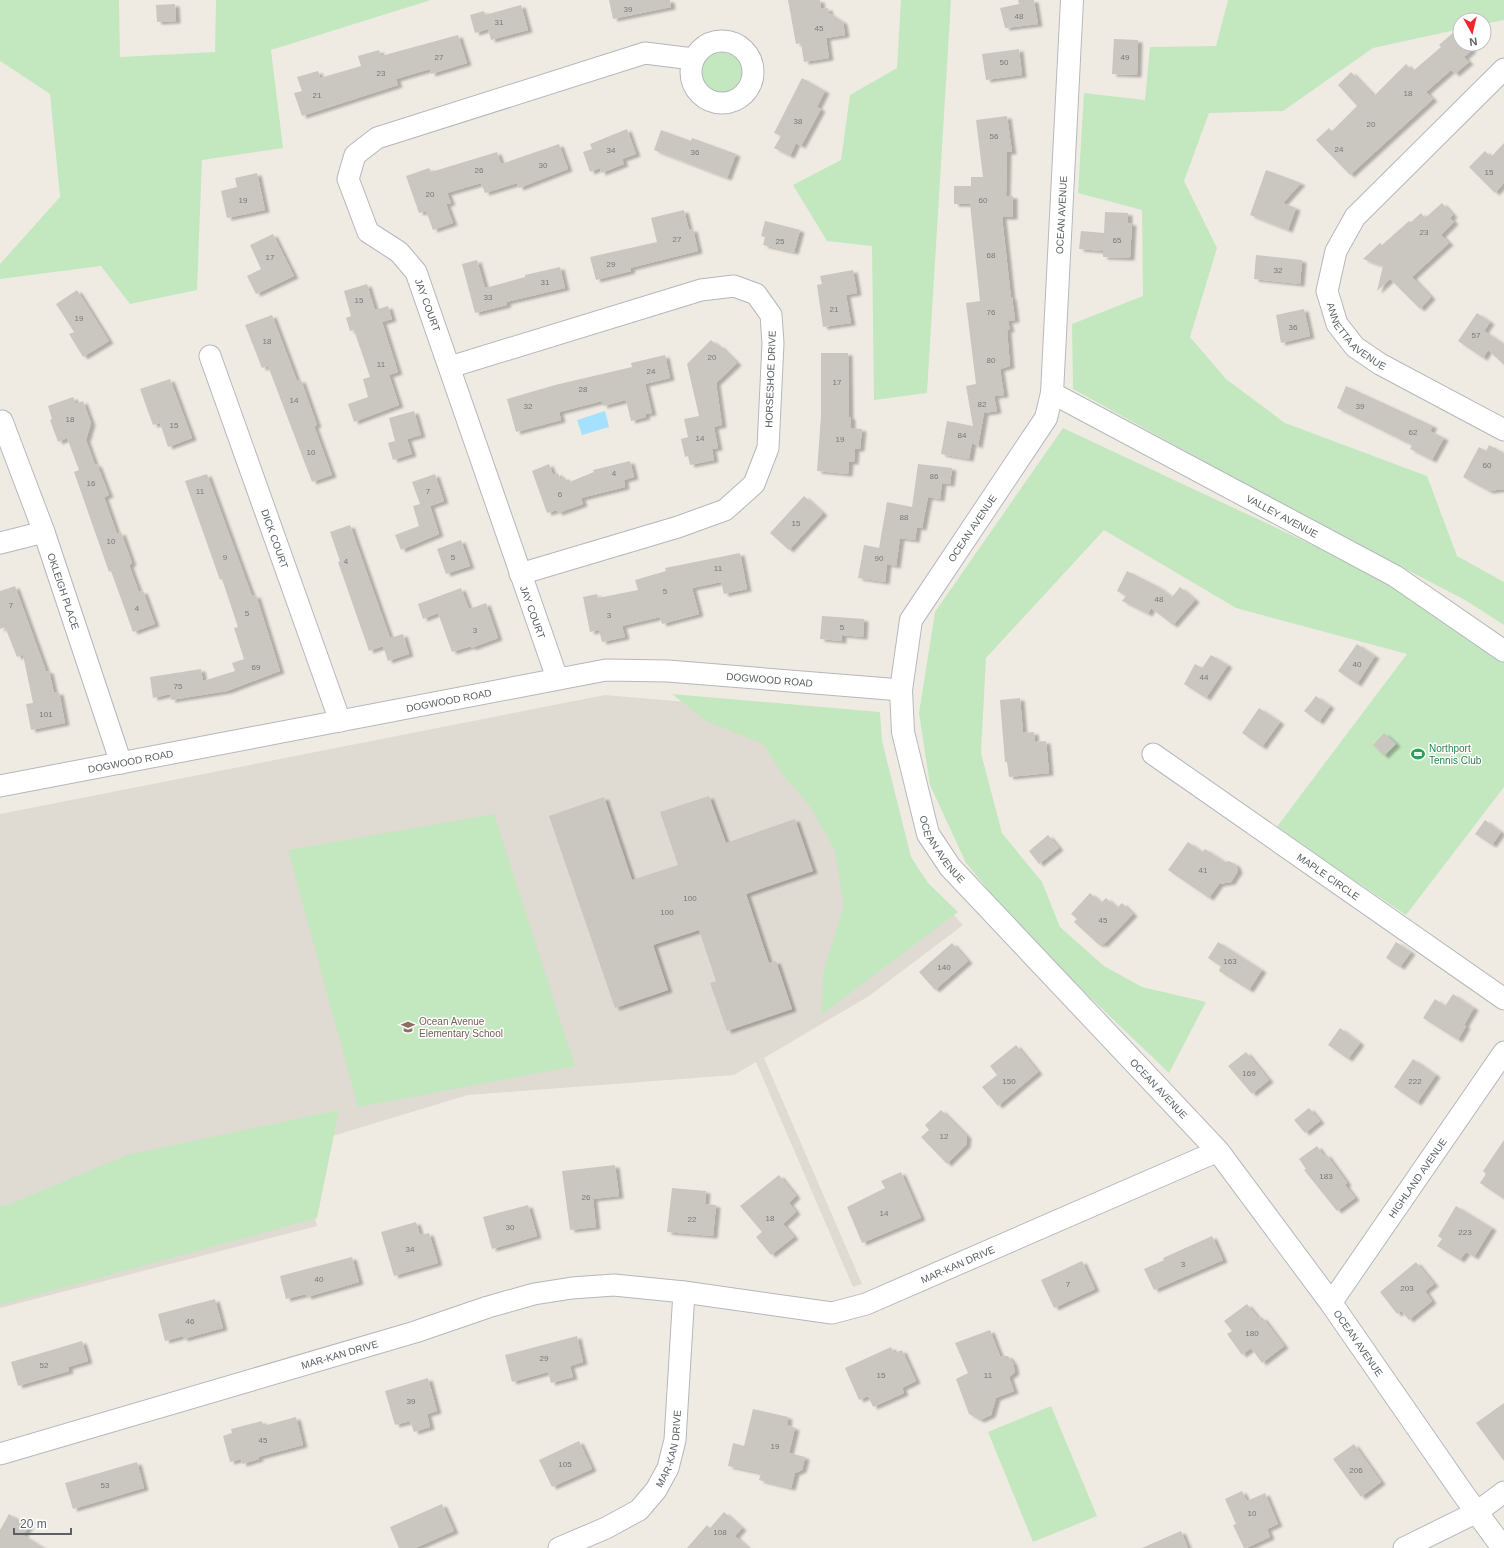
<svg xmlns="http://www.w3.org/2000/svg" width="1504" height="1548" viewBox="0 0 1504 1548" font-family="Helvetica,sans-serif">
<defs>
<filter id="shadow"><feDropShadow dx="4.5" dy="2.5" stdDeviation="1" flood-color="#0004"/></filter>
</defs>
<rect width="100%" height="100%" fill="#efebe3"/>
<path fill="#dfdad2" d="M605,695L769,709L915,874L963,925L869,996L764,1058L862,1284L853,1287L756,1062L734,1075L468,1095L296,1147L317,1226L0,1308V814Z"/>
<g fill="#c3e8bf">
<path d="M0,0H119L120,57L215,52L216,0H431L271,50L283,148L202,160L197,290L130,304L101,266L0,279V264L60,197L50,94L0,61Z"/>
<path d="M901,0H951L927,393L874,400L872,246L827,241L793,185L841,160L850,95L897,68Z"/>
<path d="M1228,0H1504V20L1484,24V20H1460V29L1373,48L1283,111L1209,113L1184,181L1217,248L1190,337L1226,379L1285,423L1427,476L1457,556L1504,582V625L1465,600L1294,511L1073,389L1072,324L1143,296L1142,210L1078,193L1084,93L1145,100L1150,47L1216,46Z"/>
<circle cx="721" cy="73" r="27"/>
<path d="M1063,428L1394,583L1504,659V787L1406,915L1276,828L1407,654L1236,608L1104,530L986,658L981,753L1002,833L1042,882L1060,927L1104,966L1142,987L1206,1002L1169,1073L1027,937L966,863L930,785L919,713L935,612Z"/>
<path d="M672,694L880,712L882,741L911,857L928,883L958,912L821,1015L824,970L844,905L835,850L810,806L784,776L763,744L706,721Z"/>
<path d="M494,814L575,1066L358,1107L288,850Z"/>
<path d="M339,1110L317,1218L0,1305V1206L10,1204L127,1155Z"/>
<path d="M1051,1406L1097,1516L1033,1542L988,1432Z"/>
</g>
<path fill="#a3e1ff" d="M605,411L609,427L582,435L577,420Z"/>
<g fill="#cac6c0" filter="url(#shadow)">
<path d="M609,0H670L671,7L613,19Z"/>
<path d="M788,0H820L821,9L828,8L829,13L843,22L845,35L826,38L829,58L804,62L801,43L796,44Z"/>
<path d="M1018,0H1034L1038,24L1005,28L1000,8L1019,4Z"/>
<path d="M175,4L176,21L157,22L156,5Z"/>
<path d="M521,5L528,30L491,40L488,29L475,33L470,15L484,11L485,15Z"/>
<path d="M1455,31L1460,36V44H1467L1472,50L1464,57L1469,62L1455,74L1451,70L1426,92L1433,99L1350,175L1316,140L1329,128L1332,131L1357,106L1338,85L1351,72L1374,96L1406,64L1413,71L1441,47L1439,45Z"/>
<path d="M458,35L467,63L431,74L430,69L396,79L398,85L302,116L294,93L302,91L297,77L318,71L320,78L361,66L358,56L379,50L381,56Z"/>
<path d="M1114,39L1138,40L1137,75L1112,74Z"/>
<path d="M1019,49L1022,75L986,80L982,54Z"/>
<path d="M802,78L825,91L817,107L821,109L801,146L796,143L790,156L774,148L781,136L774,133Z"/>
<path d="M1007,116L1012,152H1007L1006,196H1013V217H1002L1011,298L1012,297L1015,320L1008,321L1010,330H1007L1010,366L1000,369L1004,395L994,396L997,411L984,413L978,446L972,443L969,459L941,454L947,421L973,426L966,386L976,384L966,303L980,301L970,204H954V186H971V177H983L976,120Z"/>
<path d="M627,129L636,154L622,159L624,164L601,173L600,168L590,172L583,152L592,149L590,144Z"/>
<path d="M661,130L691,141L692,138L736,154L727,178L654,150Z"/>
<path d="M1504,143V183L1495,193L1469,167L1485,151L1491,157Z"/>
<path d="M559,144L568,169L519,188L517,183L485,193L481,183L447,193L451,203L446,204L453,223L433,230L426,211L419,213L406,176L429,168L431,172L497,152L501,164Z"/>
<path d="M1266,170L1301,183L1283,203L1296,208L1288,230L1250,215Z"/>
<path d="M257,173L265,210L227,218L221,191L237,187L235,178Z"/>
<path d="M1442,203L1453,215L1450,218L1454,222L1441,235L1449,243L1412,277L1431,297L1420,309L1390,279L1377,291L1383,266L1363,259L1380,243L1382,245L1409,221L1411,222L1421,213L1425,218Z"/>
<path d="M684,210L689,230L693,229L698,251L630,268L631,271L596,280L590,257L657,242L651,218Z"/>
<path d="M1105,212L1128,213V223H1132L1130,258L1103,257V251L1079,249L1081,231L1104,233Z"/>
<path d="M765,221L800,230L794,252L763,245L765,237L761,236Z"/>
<path d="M273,234L294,276L256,294L247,276L261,269L250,245Z"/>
<path d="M1256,255L1302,260L1300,284L1254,279Z"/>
<path d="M477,260L485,288L525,277V275L560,267L565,288L506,302L507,305L475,313L462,264Z"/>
<path d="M853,270L857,293L846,295L851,323L823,327L817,285L822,284L820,276Z"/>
<path d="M367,284L375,310L388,306L392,319L382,322L398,372L389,375L399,405L354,422L348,404L368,397L363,379L370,377L354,330L350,331L346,318L351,316L344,291Z"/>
<path d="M77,290L109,341L83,357L69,334L74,332L56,304Z"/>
<path d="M1304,309L1310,336L1281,343L1276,315Z"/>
<path d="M1477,313L1490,322L1484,331L1504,344V365L1488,350L1483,358L1458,341Z"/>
<path d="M272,315L297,381L301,380L317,425L314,426L332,475L312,482L268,366L262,368L245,325Z"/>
<path d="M711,340L718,346L719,345L737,363L716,383L722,425L714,427L718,448L712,449L714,460L690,465L688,456L685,457L681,439L688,437L684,419L699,416L687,364Z"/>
<path d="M821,353H848L849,417H851V428L862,429L860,449H855L854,462H849L848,474L817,471L821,416Z"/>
<path d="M665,355L670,378L645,384L652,413L645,414L646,417L631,421L626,400L603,406L602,401L559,412L561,420L516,432L507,399L555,385L632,367L631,363Z"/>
<path d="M170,379L192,438L168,447L160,423L153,425L140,389Z"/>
<path d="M1346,386L1433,426L1430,431L1444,438L1432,460L1410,449L1412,445L1337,408Z"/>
<path d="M73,397L76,404L83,401L91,423L86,440L95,465L97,464L109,495L104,497L117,534L121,532L132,563L129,565L139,592L143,591L155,624L133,632L111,571L109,572L74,472L79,470L67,438L58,442L50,420L52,419L48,406Z"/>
<path d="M414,411L421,435L407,439L412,454L393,460L388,443L395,441L389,418Z"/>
<path d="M1489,445L1504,453V489L1489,491L1463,477L1479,447L1486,451Z"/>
<path d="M630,461L634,477L624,480L625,487L581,498L583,504L558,513L557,510L547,513L532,471L549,464L553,475L558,473L560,479L565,477L567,483L594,472L593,470Z"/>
<path d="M918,464L952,468L950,484L942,483L940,499L928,497L922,528L917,527L915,540L900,538L896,566L887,564L885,582L858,578L864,545L879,548L887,502L912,507Z"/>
<path d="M207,474L252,596L256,595L280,671L227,691L171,700L170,694L153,698L150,677L201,669L203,681L235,671L232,663L244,659L234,628L238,627L222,579L220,580L185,481Z"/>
<path d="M435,474L444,501L430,506L439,534L401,550L395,535L419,526L413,506L420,504L412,482Z"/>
<path d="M804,496L823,513L789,550L770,533Z"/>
<path d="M350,525L390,638L403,634L409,654L388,661L383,646L369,651L338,562L340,561L330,532Z"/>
<path d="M461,540L470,566L446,574L437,549Z"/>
<path d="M740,553L747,589L724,594L721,582L692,588L699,614L662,624L660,617L622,626L625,637L602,642L599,630L590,632L583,597L597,594L598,598L638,590L635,580L666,571L665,568Z"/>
<path d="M1127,571L1157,586L1172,597L1180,587L1195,600L1173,625L1151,608L1148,614L1122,601L1126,596L1117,591Z"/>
<path d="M15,586L46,671H49L54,693L59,692L65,723L31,730L26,704L33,703L23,655L17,657L5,627L0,629V591Z"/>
<path d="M461,588L469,609L486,603L498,638L471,648V646L452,652L438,613L423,619L418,604Z"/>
<path d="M822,616L864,619L863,637L842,635V641L820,639Z"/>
<path d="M1357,644L1375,656L1357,684L1338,671Z"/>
<path d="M1211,655L1228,665L1206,698L1184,684L1195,664L1202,668Z"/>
<path d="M1316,696L1330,706L1319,722L1304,711Z"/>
<path d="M1020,698L1023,733L1034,732L1035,742L1046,741L1049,773L1009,777L1007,762H1005L1000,700Z"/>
<path d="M1259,708L1280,722L1262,747L1242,733Z"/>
<path d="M1384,733L1396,744L1384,756L1373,745Z"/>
<path d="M709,796L726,843L795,819L813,871L746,894L769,963L776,961L792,1009L727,1031L710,983L716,981L699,930L653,945L668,990L615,1008L549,816L604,797L632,880L678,865L660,812Z"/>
<path d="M1485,820L1501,832L1492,845L1475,834Z"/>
<path d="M1048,835L1059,848L1039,864L1029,851Z"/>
<path d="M1188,842L1202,852L1205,849L1225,862L1229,861L1236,865L1238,871L1231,882L1219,884L1209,898L1168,870Z"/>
<path d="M1090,893L1101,903L1106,898L1117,908L1122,903L1133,914L1103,945L1101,943L1099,945L1074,922L1077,919L1071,914Z"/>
<path d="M1218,942L1262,970L1249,990L1219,971L1221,966L1208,958Z"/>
<path d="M1396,942L1411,952L1400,967L1386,958Z"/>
<path d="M952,943L968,961L935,990L919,972Z"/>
<path d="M1453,994L1474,1008L1464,1025L1466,1026L1458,1040L1423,1018L1435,999L1445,1006Z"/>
<path d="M1340,1028L1360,1043L1348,1059L1328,1045Z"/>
<path d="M1016,1045L1038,1072L998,1106L982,1087L997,1075L990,1066Z"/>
<path d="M1246,1052L1269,1080L1252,1094L1228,1066Z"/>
<path d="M1413,1059L1436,1075L1417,1103L1394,1087Z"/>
<path d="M1309,1108L1320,1121L1305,1133L1294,1120Z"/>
<path d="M941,1110L967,1136L966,1145L947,1164L921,1137L929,1130L925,1125Z"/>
<path d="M1504,1140V1199L1480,1183L1486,1174L1483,1171Z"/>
<path d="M1317,1146L1324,1156L1326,1154L1347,1183L1345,1185L1355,1198L1337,1211L1304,1170L1306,1169L1299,1159Z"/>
<path d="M615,1165L619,1196L593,1199L596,1227L570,1230L562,1171Z"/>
<path d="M901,1172L921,1218L862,1243L847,1207L885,1188L881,1181Z"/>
<path d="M779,1175L796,1196L789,1203L796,1212L783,1224L794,1237L771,1255L756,1237L762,1232L740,1206Z"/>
<path d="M672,1188L706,1191L705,1204L716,1205L713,1236L667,1232Z"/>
<path d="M528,1205L537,1236L492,1249L483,1217Z"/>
<path d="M1456,1206L1492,1228L1474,1257L1466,1252L1460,1260L1437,1246L1442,1239L1438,1236Z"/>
<path d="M416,1222L420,1235L429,1233L438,1263L394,1276L381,1232Z"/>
<path d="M1212,1236L1223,1260L1154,1290L1144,1269L1164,1260L1163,1258Z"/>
<path d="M352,1257L359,1282L307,1297L306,1294L286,1299L280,1276Z"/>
<path d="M1082,1261L1095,1289L1054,1308L1041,1280Z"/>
<path d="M1416,1262L1434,1284L1425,1291L1432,1301L1409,1320L1401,1311L1397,1314L1380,1292Z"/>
<path d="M215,1299L223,1328L183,1339V1336L165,1341L158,1314Z"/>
<path d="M1247,1304L1259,1319L1262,1317L1284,1346L1262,1363L1251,1348L1242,1355L1227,1334L1232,1331L1224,1321Z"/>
<path d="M990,1330L1000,1356H1008L1013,1363L1015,1372L1009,1377L1014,1391L996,1398L991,1415L980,1420L969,1414L956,1379L968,1373L955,1343Z"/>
<path d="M577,1336L583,1362L570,1366L573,1377L551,1383L548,1372L512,1382L505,1355Z"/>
<path d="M82,1341L88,1361L68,1367L69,1371L18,1386L11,1362Z"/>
<path d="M891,1347L894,1353L902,1350L916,1381L902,1388L904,1393L873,1407L868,1396L859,1400L845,1368Z"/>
<path d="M428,1378L437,1411L427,1414L430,1427L414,1432L410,1421L395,1425L385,1391Z"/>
<path d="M1504,1403V1461L1476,1423Z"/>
<path d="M753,1409L788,1417L787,1425L795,1428L789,1453L805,1457L802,1470L795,1473L791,1488L759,1480L761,1473L728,1466L733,1443L744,1446Z"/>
<path d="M296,1417L303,1445L258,1457L259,1459L242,1464L241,1459L230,1462L223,1436L232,1433L231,1429L262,1421L263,1426Z"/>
<path d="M579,1441L592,1469L552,1487L539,1460Z"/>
<path d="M1354,1444L1381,1482L1361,1497L1333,1459Z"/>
<path d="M137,1462L144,1488L73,1509L65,1483Z"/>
<path d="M1242,1491L1247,1501L1265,1493L1278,1524L1267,1529L1270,1537L1246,1548H1244L1233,1525L1236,1524L1225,1499Z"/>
<path d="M442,1504L454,1531L415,1548H399L390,1527Z"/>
<path d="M724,1512L742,1528L735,1536L748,1548H687L707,1525L710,1528Z"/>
<path d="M9,1514L29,1526L23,1535L44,1548H0V1530Z"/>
<path d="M1181,1531L1188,1548H1142Z"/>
</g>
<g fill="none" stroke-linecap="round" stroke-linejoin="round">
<g stroke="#b4b7bb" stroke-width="23">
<g id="street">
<circle cx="722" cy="72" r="31"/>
<path id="s1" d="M1504,69L1355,217L1336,251L1327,291L1337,324L1355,347L1380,364L1504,430"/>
<path id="s2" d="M210,356L340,721"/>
<path d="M450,367L701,290L734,286L756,294L771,315L773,343L768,448L754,484L725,510L678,527L520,574"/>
<path id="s3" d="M1052,393L1395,576L1504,651"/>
<path id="s4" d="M2,421L44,532L121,763"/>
<path d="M0,543L44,532"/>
<path d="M557,678L416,272L399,252L368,232L348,179L355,155L377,138L645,53L693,59"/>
<path id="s5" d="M1153,754L1504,999"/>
<path id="s6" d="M0,786L606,670L668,671L901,690"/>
<path id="s7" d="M1331,1303L1504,1052"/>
<path id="s8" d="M0,1454L415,1332L488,1307L534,1294L572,1288L614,1285L684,1292L832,1313L866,1304L1218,1151"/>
<path id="s9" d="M559,1548L606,1528L639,1510L656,1490L668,1468L675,1440L684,1292"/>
<path d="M1404,1548L1477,1512L1504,1492"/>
</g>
</g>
<g stroke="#b5b9be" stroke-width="24">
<g id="secondary">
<path id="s10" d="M1072,0L1052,393L1046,418L911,620L901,690L903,732L928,834L950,867L1218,1151L1331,1303L1464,1495L1503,1548"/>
</g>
</g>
<use href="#street" stroke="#fff" stroke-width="21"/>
<use href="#secondary" stroke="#fff" stroke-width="22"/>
</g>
<defs>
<g id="stadium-bare" transform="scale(1.08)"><path d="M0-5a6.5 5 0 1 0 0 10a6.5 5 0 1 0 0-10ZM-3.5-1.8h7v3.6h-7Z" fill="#2e9e5b" stroke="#fff" stroke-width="2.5" paint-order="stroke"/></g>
<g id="school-bare" transform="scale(1.08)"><path d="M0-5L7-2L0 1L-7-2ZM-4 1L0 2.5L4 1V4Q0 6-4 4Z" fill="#8d6e63" stroke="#fff" stroke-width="2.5" paint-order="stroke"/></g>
</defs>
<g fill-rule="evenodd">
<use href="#stadium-bare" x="1418" y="754"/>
<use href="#school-bare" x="408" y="1027"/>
</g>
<g text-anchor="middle" stroke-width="3" stroke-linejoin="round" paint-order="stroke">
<g font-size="8" fill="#777a7c">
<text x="628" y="12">39</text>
<text x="1019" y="19">48</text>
<text x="499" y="25">31</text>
<text x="819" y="31">45</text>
<text x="439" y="60">27</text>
<text x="1125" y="60">49</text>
<text x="1004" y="65">50</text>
<text x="381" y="76">23</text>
<text x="1408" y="96">18</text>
<text x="317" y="98">21</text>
<text x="798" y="124">38</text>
<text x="1371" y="127">20</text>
<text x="994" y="139">56</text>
<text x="1339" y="152">24</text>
<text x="611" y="153">34</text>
<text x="695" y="155">36</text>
<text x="543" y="168">30</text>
<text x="479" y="173">26</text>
<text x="1489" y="175">15</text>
<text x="430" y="197">20</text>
<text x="243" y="203">19</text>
<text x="983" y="203">60</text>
<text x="1424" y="235">23</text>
<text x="677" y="242">27</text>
<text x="1117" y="243">65</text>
<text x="780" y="244">25</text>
<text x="991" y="258">68</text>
<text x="270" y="260">17</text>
<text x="611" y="267">29</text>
<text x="1278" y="273">32</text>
<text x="545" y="285">31</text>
<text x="488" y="300">33</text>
<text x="359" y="303">15</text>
<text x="834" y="312">21</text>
<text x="991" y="315">76</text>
<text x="79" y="321">19</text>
<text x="1293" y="330">36</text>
<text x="1476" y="338">57</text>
<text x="267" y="344">18</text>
<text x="712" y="360">20</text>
<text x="991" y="363">80</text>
<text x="381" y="367">11</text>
<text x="651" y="374">24</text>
<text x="837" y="385">17</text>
<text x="583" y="392">28</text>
<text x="294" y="403">14</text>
<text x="982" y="407">82</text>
<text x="528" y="409">32</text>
<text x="1360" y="409">39</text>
<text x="70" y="422">18</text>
<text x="174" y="428">15</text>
<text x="1413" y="435">62</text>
<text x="962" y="438">84</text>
<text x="700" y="441">14</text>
<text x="840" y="442">19</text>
<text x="311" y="455">10</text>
<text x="1487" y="468">60</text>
<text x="614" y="476">4</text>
<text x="934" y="479">86</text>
<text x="91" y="486">16</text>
<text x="200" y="494">11</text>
<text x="428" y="494">7</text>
<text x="560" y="497">6</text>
<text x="904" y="520">88</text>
<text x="796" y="526">15</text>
<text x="111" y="544">10</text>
<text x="225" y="560">9</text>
<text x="453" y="560">5</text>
<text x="879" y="561">90</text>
<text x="346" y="564">4</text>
<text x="718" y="571">11</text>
<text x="665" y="594">5</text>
<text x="1159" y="602">48</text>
<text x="11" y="608">7</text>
<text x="137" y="611">4</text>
<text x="247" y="616">5</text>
<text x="609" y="618">3</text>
<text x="842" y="630">5</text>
<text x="475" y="633">3</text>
<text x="1357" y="667">40</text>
<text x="256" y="670">69</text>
<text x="1204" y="680">44</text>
<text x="178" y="689">75</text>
<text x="46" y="717">101</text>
<text x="1203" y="873">41</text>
<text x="690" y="901">100</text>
<text x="667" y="915">100</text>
<text x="1103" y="923">45</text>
<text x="1230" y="964">163</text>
<text x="944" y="970">140</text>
<text x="1249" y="1076">169</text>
<text x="1009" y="1084">150</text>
<text x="1415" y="1084">222</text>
<text x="944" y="1139">12</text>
<text x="1326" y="1179">183</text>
<text x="586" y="1200">26</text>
<text x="884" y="1216">14</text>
<text x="770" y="1221">18</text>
<text x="692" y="1222">22</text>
<text x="510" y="1230">30</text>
<text x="1465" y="1235">223</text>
<text x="410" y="1252">34</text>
<text x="1183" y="1267">3</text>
<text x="319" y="1282">40</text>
<text x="1068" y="1287">7</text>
<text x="1407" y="1291">203</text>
<text x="190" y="1324">46</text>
<text x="1252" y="1336">180</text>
<text x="544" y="1361">29</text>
<text x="44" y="1368">52</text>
<text x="881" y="1378">15</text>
<text x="988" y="1378">11</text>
<text x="411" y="1404">39</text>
<text x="263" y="1443">45</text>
<text x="775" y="1449">19</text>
<text x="565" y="1467">105</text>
<text x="1356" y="1473">206</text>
<text x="105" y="1488">53</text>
<text x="1252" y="1516">10</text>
<text x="720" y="1535">108</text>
</g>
<g font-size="10" fill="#5b6165" stroke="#fff">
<text transform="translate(1061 215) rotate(-87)" y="4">OCEAN AVENUE</text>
<text transform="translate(428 305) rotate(70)" y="4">JAY COURT</text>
<text dy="4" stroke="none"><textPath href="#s1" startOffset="346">ANNETTA AVENUE</textPath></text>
<text transform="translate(770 379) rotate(-88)" y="4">HORSESHOE DRIVE</text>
<text dy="4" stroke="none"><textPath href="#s3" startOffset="261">VALLEY AVENUE</textPath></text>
<text transform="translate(972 528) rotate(-56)" y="4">OCEAN AVENUE</text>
<text dy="4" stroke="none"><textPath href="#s2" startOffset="194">DICK COURT</textPath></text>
<text dy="4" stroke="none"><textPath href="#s4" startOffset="181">OKLEIGH PLACE</textPath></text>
<text transform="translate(533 612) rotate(70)" y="4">JAY COURT</text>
<text dy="4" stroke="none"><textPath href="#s6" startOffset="781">DOGWOOD ROAD</textPath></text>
<text dy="4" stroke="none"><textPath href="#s6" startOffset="457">DOGWOOD ROAD</textPath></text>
<text dy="4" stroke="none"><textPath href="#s6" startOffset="133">DOGWOOD ROAD</textPath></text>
<text dy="4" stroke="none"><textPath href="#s10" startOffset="900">OCEAN AVENUE</textPath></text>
<text dy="4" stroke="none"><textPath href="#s5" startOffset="214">MAPLE CIRCLE</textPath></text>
<text dy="4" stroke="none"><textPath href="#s10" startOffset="1224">OCEAN AVENUE</textPath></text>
<text dy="4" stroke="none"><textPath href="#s7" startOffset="152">HIGHLAND AVENUE</textPath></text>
<text dy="4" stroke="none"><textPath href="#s8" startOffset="993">MAR-KAN DRIVE</textPath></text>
<text dy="4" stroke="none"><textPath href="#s10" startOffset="1548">OCEAN AVENUE</textPath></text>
<text dy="4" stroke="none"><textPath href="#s8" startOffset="354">MAR-KAN DRIVE</textPath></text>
<text dy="4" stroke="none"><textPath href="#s9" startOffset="159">MAR-KAN DRIVE</textPath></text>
</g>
<g font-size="10" fill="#27864d" stroke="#fff" text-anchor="start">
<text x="1429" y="752">Northport<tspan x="1429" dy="12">Tennis Club</tspan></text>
</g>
<g font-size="10" fill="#785e54" stroke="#fff" text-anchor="start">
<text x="419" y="1025">Ocean Avenue<tspan x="419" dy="12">Elementary School</tspan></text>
</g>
</g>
<g transform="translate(1472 32) rotate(172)"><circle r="19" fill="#ffffff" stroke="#bdc0c1"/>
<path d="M0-3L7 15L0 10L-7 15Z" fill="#f1272e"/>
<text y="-6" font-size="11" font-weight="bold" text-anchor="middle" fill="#5b6165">N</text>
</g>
<path d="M14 1528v6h57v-6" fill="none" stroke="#5b6165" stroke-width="2"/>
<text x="20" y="1528" font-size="12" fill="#5b6165" stroke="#ffffff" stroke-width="3" paint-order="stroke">20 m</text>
</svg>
